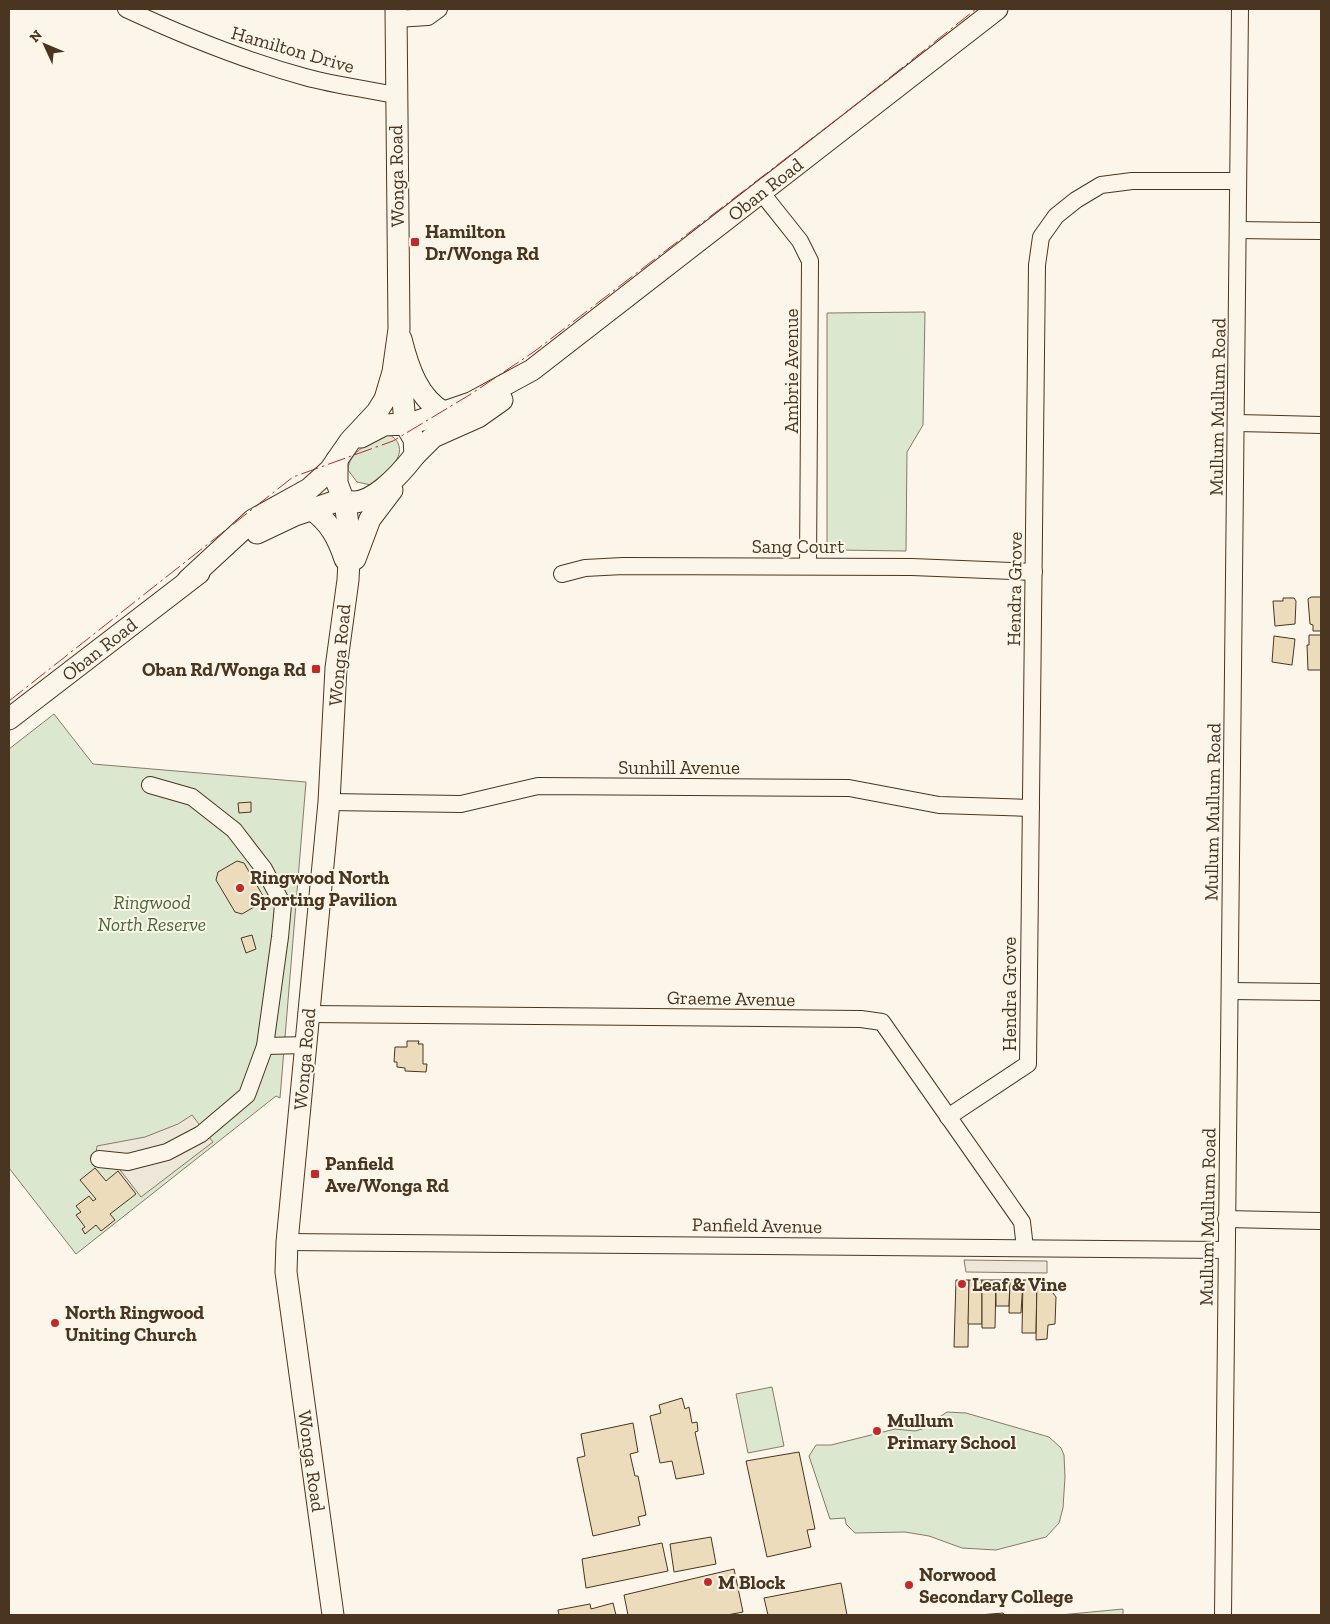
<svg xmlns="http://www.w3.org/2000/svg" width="1330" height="1624" viewBox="0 0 1330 1624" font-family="'Zilla Slab',serif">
<rect width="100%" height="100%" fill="#fbf6e9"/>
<g fill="#dce7d0" stroke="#887966">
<path d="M925,312L923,425L907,452L906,551L837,550L827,543V313Z"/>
<path d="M386,435L392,436C413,453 385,475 371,485L357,482L348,470C349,451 371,442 386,435Z"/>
<path d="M54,714L93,764L306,782L280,1098L276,1096L76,1254L9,1168V749Z"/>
<path d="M772,1387L784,1446L748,1453L736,1394Z"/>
<path d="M947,1412L966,1413L1049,1437L1061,1448L1064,1455L1065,1477L1063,1508L1059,1523L1046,1537L996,1550L962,1548L929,1536L905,1532L855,1533L846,1524L845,1518L830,1519L809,1456L816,1445H831L895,1429L915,1431L922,1429Z"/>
<path d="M1123,1609V1615H1060Z"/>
</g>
<g fill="#ede7d9" stroke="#887966">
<path d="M192,1115L213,1142L141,1197L117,1166L95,1164L97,1146L145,1137L178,1124Z"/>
<path d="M964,1260L1047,1261V1273L966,1272Z"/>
</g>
<g fill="#ecdcbc" stroke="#4a3520">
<path d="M1311,597H1321V631H1313V625L1310,624L1308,599Z"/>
<path d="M1283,598H1294L1296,601L1295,624L1275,626L1273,601H1283Z"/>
<path d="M1309,635H1321V670H1308L1307,645H1309Z"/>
<path d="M1274,636L1295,639L1292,665L1272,662Z"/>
<path d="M251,802V812L239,813L238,803Z"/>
<path d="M237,861L244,863L263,896L261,903L242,914L235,912L216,880L218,872Z"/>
<path d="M252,935L256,949L246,953L241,938Z"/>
<path d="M407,1041H419L418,1044H423V1064H427L426,1072L405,1071V1068L397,1067V1062H394L395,1047H407Z"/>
<path d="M95,1168L106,1181L118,1171L136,1194L110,1214L115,1220L101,1231L96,1225L85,1234L82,1229L85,1227L76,1215L81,1212L76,1206L89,1196L93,1201L96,1199L80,1180Z"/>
<path d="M956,1280H969L968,1347H954Z"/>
<path d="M969,1280H982V1324H968Z"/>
<path d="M982,1280H996L995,1328H982Z"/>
<path d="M996,1280H1010L1009,1306H996Z"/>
<path d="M1010,1280H1023L1021,1313H1009Z"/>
<path d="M1023,1280H1037L1036,1333H1022Z"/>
<path d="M1037,1280H1043L1056,1297L1055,1324L1048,1325L1047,1339L1036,1340Z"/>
<path d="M682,1398L685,1409L689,1407L692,1423L697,1422L698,1431L695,1432L704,1474L676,1479L672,1461L660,1463L650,1416L661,1413L659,1405Z"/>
<path d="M633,1423L638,1452L630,1454L635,1476H638L646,1515L638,1517L640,1525L593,1536L577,1458L585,1456L581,1434Z"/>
<path d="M799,1452L815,1529L807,1530L811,1547L767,1557L746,1461Z"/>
<path d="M711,1537L716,1564L674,1572L670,1544Z"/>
<path d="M662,1543L668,1571L586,1588L582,1559Z"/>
<path d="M734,1569L743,1612L727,1615H628L624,1595Z"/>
<path d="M841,1583L847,1615H768L764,1598Z"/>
<path d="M613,1603L616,1615H559L558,1610L590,1604L591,1609Z"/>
<path d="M1003,1613L1004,1615H979Z"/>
</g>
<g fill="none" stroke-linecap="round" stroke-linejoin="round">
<g stroke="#4a3520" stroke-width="18">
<g id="minor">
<path d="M126,9C184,36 243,60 305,77C334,85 365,89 395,95"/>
<path d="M396,19L428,17L439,9"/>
<path d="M761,192L800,241L810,261L808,566"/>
<path d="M1238,230L1321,231"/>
<path d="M1236,423L1321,425"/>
<path d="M562,574L585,568L623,566L912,567L1034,572"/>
<path d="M329,802L461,804L538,786L849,788L939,805L1031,808"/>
<path d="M1230,991L1321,992"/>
<path d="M308,1014L861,1019L882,1022L1022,1222L1025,1248"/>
<path d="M265,1046L306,1045"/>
<path d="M948,1117L1028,1064L1037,265L1041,237L1056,216L1076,200L1101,185L1132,181H1238"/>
<path d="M99,1159L128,1162L167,1152L201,1134L247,1095L265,1046L280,937L283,905L264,869L234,830L192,797L150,785"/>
<path d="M1226,1219L1321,1221"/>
<path d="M287,1242L1226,1250"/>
<path d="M1223,1615L1240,9"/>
</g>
</g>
<g stroke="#4a3520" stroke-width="23">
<g id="major">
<path d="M401,339C408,367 418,399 445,413"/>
<path d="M400,363L405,424"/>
<path d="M407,425L471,403L532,370L997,9"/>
<path d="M415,455L433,437L478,417L502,400"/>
<path d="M337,460V483L343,499C367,513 402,472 415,455L414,439L405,424L384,425L361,437"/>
<path d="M311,509C330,522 338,538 345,559"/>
<path d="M257,533L295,515L343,499"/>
<path d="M355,559L370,519L392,490"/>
<path d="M188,580L253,520L309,489L330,470L350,441L377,412L385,399L393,372L399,329L396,9"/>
<path d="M9,719L199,573"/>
<path d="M333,1615L286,1272L287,1242L329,802L336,668L348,580L350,541L345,501"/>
</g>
</g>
<use href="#minor" stroke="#fbf6e9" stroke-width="16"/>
<use href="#major" stroke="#fbf6e9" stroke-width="21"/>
<path stroke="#c62828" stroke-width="1" stroke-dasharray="18 4 2.5 4" stroke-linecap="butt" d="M9,701L293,477L393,441L471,394L535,351L849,110L976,9"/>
</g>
<g fill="#c62828" stroke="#fbf6e9" stroke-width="2">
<rect x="410" y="237" width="10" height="10" rx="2.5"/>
<rect x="311" y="664" width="10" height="10" rx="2.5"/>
<circle cx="240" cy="888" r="5"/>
<rect x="310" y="1169" width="10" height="10" rx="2.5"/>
<circle cx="962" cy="1284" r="5"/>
<circle cx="55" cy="1323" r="5"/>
<circle cx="877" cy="1431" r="5"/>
<circle cx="708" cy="1582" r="5"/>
<circle cx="909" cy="1585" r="5"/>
</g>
<g text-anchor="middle" stroke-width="4" stroke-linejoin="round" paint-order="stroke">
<g font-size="19" fill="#4a3520" stroke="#fbf6e9">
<text transform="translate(293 49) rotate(16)" y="7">Hamilton Drive</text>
<text transform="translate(396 176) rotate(-91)" y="7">Wonga Road</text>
<text transform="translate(765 189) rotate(-38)" y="7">Oban Road</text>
<text transform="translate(791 371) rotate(-90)" y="7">Ambrie Avenue</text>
<text transform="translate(1217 407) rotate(-89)" y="7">Mullum Mullum Road</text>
<text x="798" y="553">Sang Court</text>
<text transform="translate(1014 589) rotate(-89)" y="7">Hendra Grove</text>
<text transform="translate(99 649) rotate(-38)" y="7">Oban Road</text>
<text transform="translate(339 655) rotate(-85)" y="7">Wonga Road</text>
<text x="679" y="774">Sunhill Avenue</text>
<text transform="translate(1212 812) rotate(-89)" y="7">Mullum Mullum Road</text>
<text transform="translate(1009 994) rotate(-90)" y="7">Hendra Grove</text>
<text transform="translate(731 998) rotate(1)" y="7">Graeme Avenue</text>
<text transform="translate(304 1059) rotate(-85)" y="7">Wonga Road</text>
<text transform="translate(1207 1217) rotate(-89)" y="7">Mullum Mullum Road</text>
<text transform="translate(757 1225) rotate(1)" y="7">Panfield Avenue</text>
<text transform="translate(312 1461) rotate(82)" y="7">Wonga Road</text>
</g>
<g font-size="19" font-weight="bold" fill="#4a3520" stroke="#fbf6e9" text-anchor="start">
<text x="425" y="238">Hamilton<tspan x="425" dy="22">Dr/Wonga Rd</tspan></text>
<text x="306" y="676" text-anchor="end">Oban Rd/Wonga Rd</text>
<text x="250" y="884">Ringwood North<tspan x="250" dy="22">Sporting Pavilion</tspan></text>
<text x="325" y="1170">Panfield<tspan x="325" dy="22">Ave/Wonga Rd</tspan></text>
<text x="972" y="1291">Leaf &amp; Vine</text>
<text x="65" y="1319">North Ringwood<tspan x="65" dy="22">Uniting Church</tspan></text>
<text x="887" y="1427">Mullum<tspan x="887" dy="22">Primary School</tspan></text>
<text x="919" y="1581">Norwood<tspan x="919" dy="22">Secondary College</tspan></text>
<text x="718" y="1589">M Block</text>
</g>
<g font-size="19" font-style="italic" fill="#436837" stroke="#fbf6e9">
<text x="152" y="909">Ringwood<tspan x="152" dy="22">North Reserve</tspan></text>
</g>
</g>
<rect width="1330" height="1624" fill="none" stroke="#4a3520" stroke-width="20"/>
<g transform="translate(45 45) rotate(314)" stroke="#fbf6e9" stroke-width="4" paint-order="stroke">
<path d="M0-4L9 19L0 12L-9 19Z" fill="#4a3520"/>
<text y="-8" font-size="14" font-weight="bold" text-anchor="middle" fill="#4a3520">N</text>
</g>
</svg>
